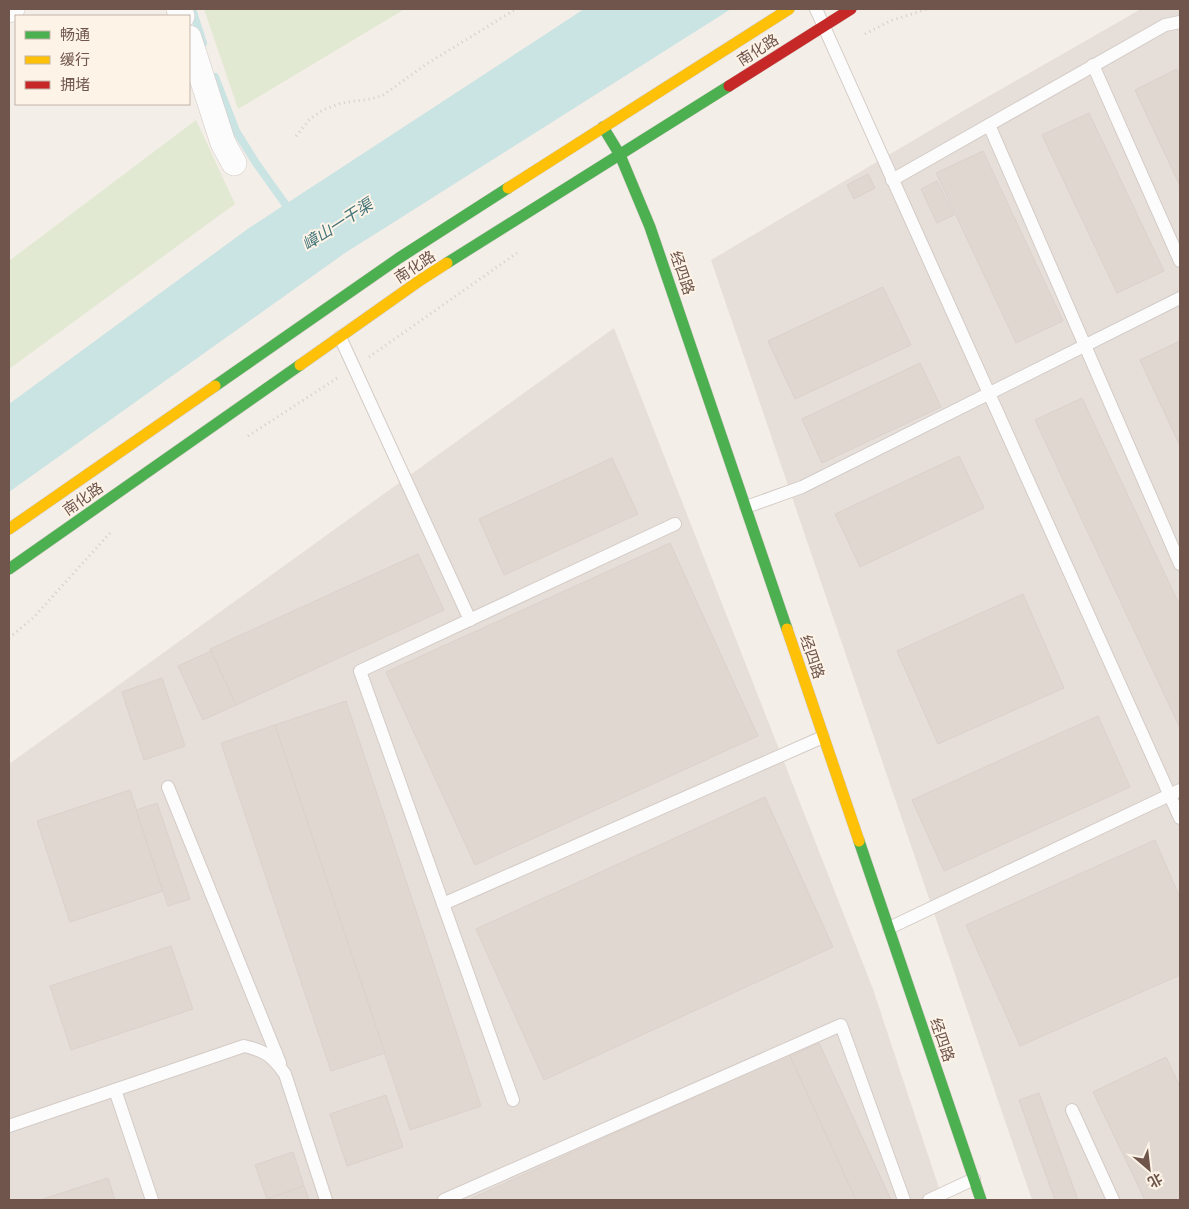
<svg xmlns="http://www.w3.org/2000/svg" width="1189" height="1209" viewBox="0 0 1189 1209" font-family="Manrope,'Noto Sans SC',sans-serif">
<rect width="100%" height="100%" fill="#f4eee8"/>
<g fill="#e6ded9">
<path d="M1141,9H1180V1200H1032L711,260L963,111Z"/>
<path d="M614,328L873,989L943,1200H9V764Z"/>
</g>
<g fill="#e2e9d3">
<path d="M204,9H405L238,109Z"/>
<path d="M196,120L235,204L9,369V261Z"/>
</g>
<path fill="#cae3e3" d="M584,9H731L345,253L9,492V404L249,228Z"/>
<g fill="none" stroke-linecap="round" stroke-linejoin="round">
<g stroke="#cae3e3" stroke-width="8">
<path d="M192,9L203,43"/>
<path d="M215,77L236,131L256,163L291,212"/>
</g>
</g>
<g fill="#e0d7d0" stroke="#dcd1cb">
<path d="M1177,69L1180,76V186L1135,90Z"/>
<path d="M1089,113L1164,271L1117,293L1042,135Z"/>
<path d="M983,151L1063,321L1016,343L936,173Z"/>
<path d="M868,174L875,188L854,199L847,185Z"/>
<path d="M937,181L954,215L937,223L921,189Z"/>
<path d="M883,287L911,345L795,399L768,341Z"/>
<path d="M1180,341V446L1140,360Z"/>
<path d="M920,363L941,407L822,463L802,419Z"/>
<path d="M1082,398L1180,606V728L1035,420Z"/>
<path d="M959,456L984,508L860,567L835,514Z"/>
<path d="M612,458L638,514L504,575L479,519Z"/>
<path d="M670,543L758,736L475,865L386,672Z"/>
<path d="M418,554L444,610L236,705L210,649Z"/>
<path d="M1023,594L1064,688L938,744L897,651Z"/>
<path d="M211,651L236,705L203,720L178,666Z"/>
<path d="M162,678L185,746L144,760L122,692Z"/>
<path d="M346,701L481,1106L410,1130L275,725Z"/>
<path d="M1098,716L1130,787L944,871L912,800Z"/>
<path d="M275,725L385,1053L331,1071L221,743Z"/>
<path d="M130,790L163,891L70,922L37,821Z"/>
<path d="M765,797L833,947L544,1080L476,929Z"/>
<path d="M157,803L190,899L168,906L136,810Z"/>
<path d="M1155,840L1180,898V975L1020,1046L966,925Z"/>
<path d="M171,946L193,1009L71,1050L50,986Z"/>
<path d="M819,1043L891,1200H856L790,1056Z"/>
<path d="M789,1054L856,1200H468Z"/>
<path d="M1166,1057L1180,1087V1200H1145L1093,1092Z"/>
<path d="M1039,1093L1078,1200H1055L1019,1100Z"/>
<path d="M386,1095L403,1147L347,1166L330,1114Z"/>
<path d="M293,1152L304,1186L267,1199L255,1165Z"/>
<path d="M108,1178L115,1200H40Z"/>
<path d="M304,1186L309,1200H261L267,1199Z"/>
</g>
<g fill="none" stroke-linecap="round" stroke-linejoin="round">
<g stroke="#d3cbc6" stroke-width="14">
<g id="lane">
<path d="M816,9L1180,818"/>
<path d="M1093,65L1180,261"/>
<path d="M989,125L1180,564"/>
<path d="M892,180L1165,25L1180,22"/>
<path d="M340,337L470,620"/>
<path d="M746,507L802,487L1180,298"/>
<path d="M168,787L280,1063"/>
<path d="M443,904L823,737"/>
<path d="M889,928L1180,790"/>
<path d="M115,1090L152,1200"/>
<path d="M513,1100L360,671L675,524"/>
<path d="M1072,1110L1113,1200"/>
<path d="M9,1126L244,1046C266,1051 272,1056 285,1074L326,1200"/>
<path d="M444,1200L841,1025L904,1200"/>
<path d="M929,1200L974,1179"/>
</g>
</g>
<g stroke="#d3cbc6" stroke-width="26">
<g id="street">
<path d="M179,9L182,16"/>
<path d="M9,10L12,9"/>
<path d="M189,38L223,143L234,163"/>
</g>
</g>
<g stroke="#d2cac4" stroke-width="12">
<g id="fast">
<path d="M603,127L620,155L650,227L787,629"/>
<path d="M447,263L729,86"/>
<path d="M215,386L399,258L508,188"/>
<path d="M9,569L300,365"/>
<path d="M859,841L981,1200"/>
</g>
</g>
<g stroke="#d2cac4" stroke-width="12">
<g id="slow">
<path d="M508,188L789,9"/>
<path d="M300,365L419,281L447,263"/>
<path d="M9,529L215,386"/>
<path d="M787,629L859,841"/>
</g>
</g>
<g stroke="#d2cac4" stroke-width="12">
<path id="jam" d="M729,86L851,9"/>
</g>
<g stroke="#d5ceca" stroke-width="3" stroke-dasharray="1 4" stroke-linecap="butt">
<path d="M865,34L890,21L927,9"/>
<path d="M296,136L310,119L323,110L341,103L370,99L382,96L425,65L516,9"/>
<path d="M369,357L517,253"/>
<path d="M248,436L339,377"/>
<path d="M9,638L34,617L110,533"/>
</g>
<use href="#lane" stroke="#fdfcfc" stroke-width="12"/>
<use href="#street" stroke="#fdfcfc" stroke-width="25"/>
<use href="#fast" stroke="#4caf50" stroke-width="11"/>
<use href="#slow" stroke="#ffc107" stroke-width="11"/>
<use href="#jam" stroke="#c62828" stroke-width="11"/>
</g>
<g text-anchor="middle" stroke-width="4" stroke-linejoin="round" paint-order="stroke">
<g font-size="15" fill="#6f554b" stroke="#fdf3e7">
<text transform="translate(758 50) rotate(-32)" y="5">南化路</text>
<text transform="translate(415 267) rotate(-33)" y="5">南化路</text>
<text transform="translate(682 273) rotate(71)" y="5">经四路</text>
<text transform="translate(83 499) rotate(-35)" y="5">南化路</text>
<text transform="translate(812 657) rotate(71)" y="5">经四路</text>
<text transform="translate(942 1040) rotate(71)" y="5">经四路</text>
</g>
<g font-size="16" font-style="italic" fill="#43757a" stroke="#fdf3e7">
<text transform="translate(337 224) rotate(-33)" y="6">嶂山一干渠</text>
</g>
</g>
<rect width="1189" height="1209" fill="none" stroke="#6f554b" stroke-width="20"/>
<rect x="15" y="15" width="175" height="90" fill="#fdf3e7" stroke="#c4b4a9"/>
<rect x="25" y="31" width="25" height="8" fill="#4caf50" stroke="#c4b4a9"/>
<text x="60" y="40" font-size="15" fill="#6f554b">畅通</text>
<rect x="25" y="56" width="25" height="8" fill="#ffc107" stroke="#c4b4a9"/>
<text x="60" y="65" font-size="15" fill="#6f554b">缓行</text>
<rect x="25" y="81" width="25" height="8" fill="#c62828" stroke="#c4b4a9"/>
<text x="60" y="90" font-size="15" fill="#6f554b">拥堵</text>
<g transform="translate(1149 1169) rotate(152)" stroke="#fdf3e7" stroke-width="4" paint-order="stroke">
<path d="M0-4L9 19L0 12L-9 19Z" fill="#6f554b"/>
<text y="-8" font-size="14" font-weight="bold" text-anchor="middle" fill="#6f554b">北</text>
</g>
</svg>
